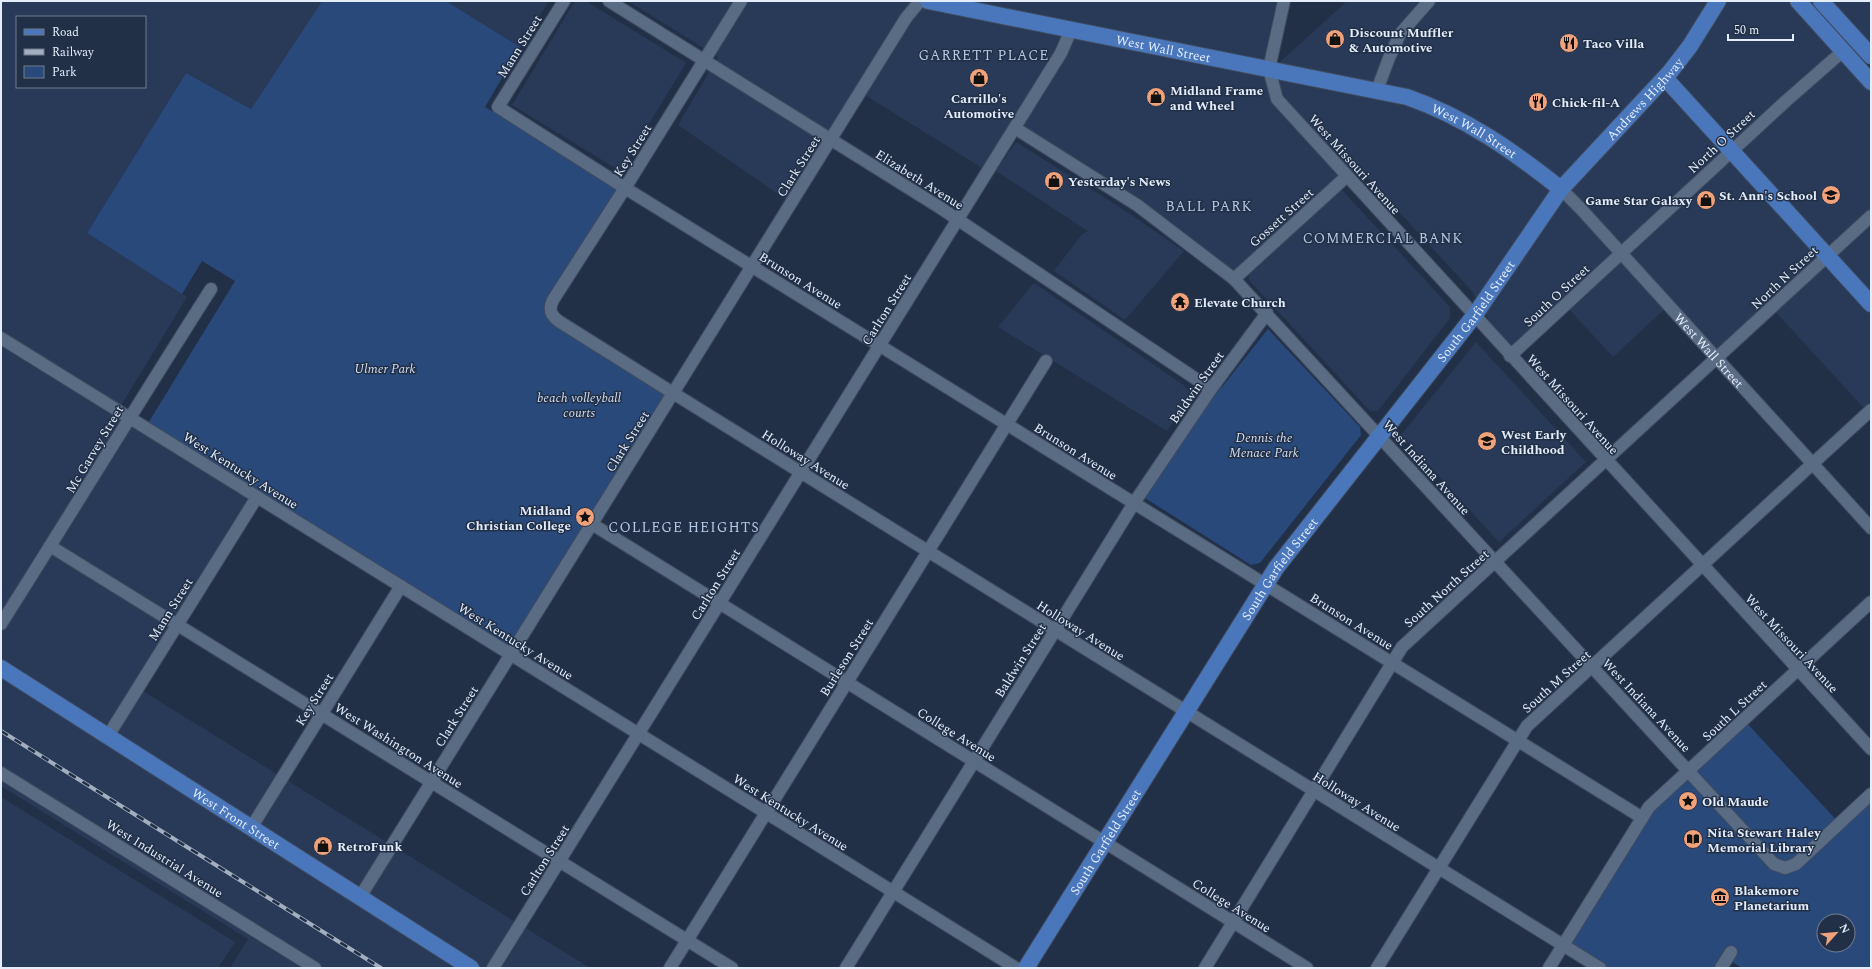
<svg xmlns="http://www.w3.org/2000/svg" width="1872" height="969" viewBox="0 0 1872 969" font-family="Spectral,serif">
<rect width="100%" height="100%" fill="#223047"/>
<g fill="#283a57" fill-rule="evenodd">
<path d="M1,1H322L251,109L186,73L87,233L187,297L120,407L257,497L138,688L590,968H230L248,939L1,786ZM17,17H145V87H17Z"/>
<path d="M446,1H549L520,47Z"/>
<path d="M575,1H586L686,63L620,171L512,105Z"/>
<path d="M628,1H1282L1270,71L1347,1H1808L1871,70V416L1772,308L1716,359L1668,306L1613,357L1565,305L1510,356L1471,290L1362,172L1347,176L1235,278L1015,128L987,171L860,92L791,203L678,125L718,57Z"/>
<path d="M1826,1H1871V50Z"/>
<path d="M1016,142L1115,204L1184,251L1125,320L1054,271L1082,234L1088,231L996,171Z"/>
<path d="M1339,191H1343L1450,307V318L1378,411H1370L1249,280V275Z"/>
<path d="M1034,283L1185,386L1192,394L1167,431L998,327Z"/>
<path d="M1476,342L1586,462L1499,542L1401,435Z"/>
<path d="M1,797L235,942L218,968H1Z"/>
</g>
<g fill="#29497b" fill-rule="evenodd">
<path d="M322,1H446L520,47L485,107L618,186L622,189L549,311L670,394L511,651L147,425L235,281L202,261L182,294L87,233L186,73L251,109Z"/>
<path d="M1268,329L1360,427L1361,435L1260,563L1251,565L1145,498L1181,441L1221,387H1222Z"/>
<path d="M1744,720L1841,825L1871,798V968H1742L1722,955L1714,968H1606L1568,944L1652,809ZM1824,921H1848V945H1824Z"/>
</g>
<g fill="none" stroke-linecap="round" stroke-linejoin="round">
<g stroke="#3f4b5f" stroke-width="14">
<g id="minor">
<path d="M564,1L498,107L625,188L1641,817"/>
<path d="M609,1L939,207L1211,389"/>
<path d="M741,1L625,188L553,300C548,310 551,316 560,322L673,393L1600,968"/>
<path d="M1284,1L1269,69L1277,99L1871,749"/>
<path d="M1377,90L1389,58L1400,34L1429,1"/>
<path d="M1015,128L1137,205L1234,279L1774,864L1785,868L1796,864L1871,794"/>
<path id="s1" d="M1561,189L1581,209L1871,528"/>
<path d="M1234,279L1347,176"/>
<path d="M1,338L1016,968"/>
<path d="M1510,356L1786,101L1843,51"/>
<path d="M592,524L1307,968"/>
<path d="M50,546L732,968"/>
<path d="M1,624C72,512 140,400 211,289"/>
<path d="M108,736L257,497"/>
<path d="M1,773L315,968"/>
<path d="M251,828L401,586"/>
<path d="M360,897L906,18L920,1"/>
<path d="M493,968L1061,53L1071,30"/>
<path d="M670,968L1046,361"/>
<path d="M846,968L1134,503L1211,389L1267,313"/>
<path d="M1205,968L1402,647L1871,216"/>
<path d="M1377,968L1527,726L1871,410"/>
<path d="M1549,968L1649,807L1871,602"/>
<path d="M1721,968L1731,952"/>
</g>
</g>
<g stroke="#3f4b5f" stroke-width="18">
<g id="major">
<path id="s2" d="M928,1L1407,97C1465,117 1513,151 1561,189"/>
<path d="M1798,1L1871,82"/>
<path d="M1821,1L1871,56"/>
<path d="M1665,78L1871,304"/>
<path id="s3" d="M1,668L471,968"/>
<path id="s4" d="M1026,968L1276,568L1474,316L1561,189L1670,72L1690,46L1718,1"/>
</g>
</g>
<use href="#minor" stroke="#5a6b84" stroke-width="12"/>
<use href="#major" stroke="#4a77bc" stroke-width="16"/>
<g stroke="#a3aec0" stroke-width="4">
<path id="rail" d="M1,731L381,968"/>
</g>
<use href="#rail" stroke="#223047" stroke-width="2.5" stroke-dasharray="8" stroke-linecap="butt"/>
</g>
<defs>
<g id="shop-disc" transform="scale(1)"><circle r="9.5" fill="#f0a27a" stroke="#223047"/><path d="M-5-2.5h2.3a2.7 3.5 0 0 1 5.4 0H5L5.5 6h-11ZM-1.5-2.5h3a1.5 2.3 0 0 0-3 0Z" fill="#111"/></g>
<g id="restaurant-disc" transform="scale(1)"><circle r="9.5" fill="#f0a27a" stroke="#223047"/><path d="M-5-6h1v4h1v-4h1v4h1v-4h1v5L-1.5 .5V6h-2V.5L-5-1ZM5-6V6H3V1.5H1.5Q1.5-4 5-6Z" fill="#111"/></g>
<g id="school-disc" transform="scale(1)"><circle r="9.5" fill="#f0a27a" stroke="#223047"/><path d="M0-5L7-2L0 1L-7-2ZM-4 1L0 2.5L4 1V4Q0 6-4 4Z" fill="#111"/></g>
<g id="temple-disc" transform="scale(1)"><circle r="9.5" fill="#f0a27a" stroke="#223047"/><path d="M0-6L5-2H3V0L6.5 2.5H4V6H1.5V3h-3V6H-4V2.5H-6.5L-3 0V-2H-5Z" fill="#111"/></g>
<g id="sight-disc" transform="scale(1)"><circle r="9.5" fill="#f0a27a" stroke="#223047"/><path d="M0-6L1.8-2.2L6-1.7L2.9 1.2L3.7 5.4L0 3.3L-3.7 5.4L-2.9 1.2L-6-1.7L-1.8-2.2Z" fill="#111"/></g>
<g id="library-disc" transform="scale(1)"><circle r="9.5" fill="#f0a27a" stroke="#223047"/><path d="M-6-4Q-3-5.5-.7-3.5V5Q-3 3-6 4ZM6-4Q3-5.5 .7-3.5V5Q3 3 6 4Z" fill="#111"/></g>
<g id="museum-disc" transform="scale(1)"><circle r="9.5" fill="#f0a27a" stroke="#223047"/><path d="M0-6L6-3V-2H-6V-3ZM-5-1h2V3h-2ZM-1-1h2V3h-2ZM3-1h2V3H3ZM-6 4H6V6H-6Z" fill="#111"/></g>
</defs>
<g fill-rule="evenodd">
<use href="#shop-disc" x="1335" y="39"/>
<use href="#restaurant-disc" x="1569" y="43"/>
<use href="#shop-disc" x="979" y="78"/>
<use href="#shop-disc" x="1156" y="97"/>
<use href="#restaurant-disc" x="1538" y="102"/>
<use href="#shop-disc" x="1054" y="181"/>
<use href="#school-disc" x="1831" y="195"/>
<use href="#shop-disc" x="1706" y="200"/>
<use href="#temple-disc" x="1180" y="302"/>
<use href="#school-disc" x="1487" y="441"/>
<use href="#sight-disc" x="585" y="517"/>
<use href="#sight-disc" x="1688" y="801"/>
<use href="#library-disc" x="1693" y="839"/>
<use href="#shop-disc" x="323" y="846"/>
<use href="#museum-disc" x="1720" y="897"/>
</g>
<g text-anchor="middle" stroke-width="3" stroke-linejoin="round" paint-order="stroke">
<g font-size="13" font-weight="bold" fill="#e3edfc" stroke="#223047" text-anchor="start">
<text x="1349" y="37">Discount Muffler<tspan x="1349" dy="15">&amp; Automotive</tspan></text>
<text x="1583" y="48">Taco Villa</text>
<text x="1170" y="95">Midland Frame<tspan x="1170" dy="15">and Wheel</tspan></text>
<text x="979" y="103" text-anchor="middle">Carrillo's<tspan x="979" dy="15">Automotive</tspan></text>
<text x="1552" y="107">Chick-fil-A</text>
<text x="1068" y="186">Yesterday's News</text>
<text x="1817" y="200" text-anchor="end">St. Ann's School</text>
<text x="1692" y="205" text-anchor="end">Game Star Galaxy</text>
<text x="1194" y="307">Elevate Church</text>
<text x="1501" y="439">West Early<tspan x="1501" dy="15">Childhood</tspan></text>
<text x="571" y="515" text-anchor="end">Midland<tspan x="571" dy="15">Christian College</tspan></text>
<text x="1702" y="806">Old Maude</text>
<text x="1707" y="837">Nita Stewart Haley<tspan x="1707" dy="15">Memorial Library</tspan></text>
<text x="337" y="851">RetroFunk</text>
<text x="1734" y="895">Blakemore<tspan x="1734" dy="15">Planetarium</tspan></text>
</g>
<g font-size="13" fill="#e3edfc" stroke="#223047">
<text transform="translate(519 46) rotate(-58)" y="5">Mann Street</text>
<text dy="5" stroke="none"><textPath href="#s2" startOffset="240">West Wall Street</textPath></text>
<text dy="5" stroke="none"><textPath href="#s4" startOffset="1069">Andrews Highway</textPath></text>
<text dy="5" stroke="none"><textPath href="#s2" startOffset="564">West Wall Street</textPath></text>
<text transform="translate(1721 141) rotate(-43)" y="5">North O Street</text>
<text transform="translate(632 150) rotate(-58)" y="5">Key Street</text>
<text transform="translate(1355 164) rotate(48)" y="5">West Missouri Avenue</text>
<text transform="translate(798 166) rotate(-58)" y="5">Clark Street</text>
<text transform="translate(920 179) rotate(32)" y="5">Elizabeth Avenue</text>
<text transform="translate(1281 217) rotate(-42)" y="5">Gossett Street</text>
<text transform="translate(1784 277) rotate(-43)" y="5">North N Street</text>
<text transform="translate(801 280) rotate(32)" y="5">Brunson Avenue</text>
<text transform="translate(1556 295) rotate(-43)" y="5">South O Street</text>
<text transform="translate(886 309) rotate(-58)" y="5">Carlton Street</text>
<text dy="5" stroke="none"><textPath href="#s4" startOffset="797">South Garfield Street</textPath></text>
<text dy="5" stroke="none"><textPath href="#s1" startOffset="219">West Wall Street</textPath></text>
<text transform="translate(1196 387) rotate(-55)" y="5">Baldwin Street</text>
<text transform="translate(1573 404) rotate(48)" y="5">West Missouri Avenue</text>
<text transform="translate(627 441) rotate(-58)" y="5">Clark Street</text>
<text transform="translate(94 449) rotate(-59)" y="5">Mc Garvey Street</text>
<text transform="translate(1076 451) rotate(32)" y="5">Brunson Avenue</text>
<text transform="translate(806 459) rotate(32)" y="5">Holloway Avenue</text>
<text transform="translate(1427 467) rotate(48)" y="5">West Indiana Avenue</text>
<text transform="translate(241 470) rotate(32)" y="5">West Kentucky Avenue</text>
<text dy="5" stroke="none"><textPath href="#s4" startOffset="473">South Garfield Street</textPath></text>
<text transform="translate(715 584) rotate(-58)" y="5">Carlton Street</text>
<text transform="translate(1446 588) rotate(-42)" y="5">South North Street</text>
<text transform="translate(170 609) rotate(-58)" y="5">Mann Street</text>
<text transform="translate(1352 621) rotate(32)" y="5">Brunson Avenue</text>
<text transform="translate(1081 630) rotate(32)" y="5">Holloway Avenue</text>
<text transform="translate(516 641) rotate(32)" y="5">West Kentucky Avenue</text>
<text transform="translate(1792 643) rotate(47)" y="5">West Missouri Avenue</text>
<text transform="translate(846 657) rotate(-58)" y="5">Burleson Street</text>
<text transform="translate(1020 660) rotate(-58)" y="5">Baldwin Street</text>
<text transform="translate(1556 681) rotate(-42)" y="5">South M Street</text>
<text transform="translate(314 699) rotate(-58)" y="5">Key Street</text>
<text transform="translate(1647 705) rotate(47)" y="5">West Indiana Avenue</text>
<text transform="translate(1734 710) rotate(-43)" y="5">South L Street</text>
<text transform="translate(456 716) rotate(-58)" y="5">Clark Street</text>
<text transform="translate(957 734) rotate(32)" y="5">College Avenue</text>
<text transform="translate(399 745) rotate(32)" y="5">West Washington Avenue</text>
<text transform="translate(1357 801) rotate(32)" y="5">Holloway Avenue</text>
<text transform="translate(791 812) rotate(32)" y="5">West Kentucky Avenue</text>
<text dy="5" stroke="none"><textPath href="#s3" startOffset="279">West Front Street</textPath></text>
<text dy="5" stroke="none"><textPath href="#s4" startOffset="149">South Garfield Street</textPath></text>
<text transform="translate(165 858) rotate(32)" y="5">West Industrial Avenue</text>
<text transform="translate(544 860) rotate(-58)" y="5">Carlton Street</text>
<text transform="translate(1232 905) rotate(32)" y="5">College Avenue</text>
</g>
<g font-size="13" font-style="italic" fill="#d2def1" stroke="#223047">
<text x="385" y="373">Ulmer Park</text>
<text x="579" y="402">beach volleyball<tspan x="579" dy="15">courts</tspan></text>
<text x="1264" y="442">Dennis the<tspan x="1264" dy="15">Menace Park</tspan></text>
</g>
<g font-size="14" letter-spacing="1" fill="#b5c8e5" stroke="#223047">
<text x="984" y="60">GARRETT PLACE</text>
<text x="1209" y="211">BALL PARK</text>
<text x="1383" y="243">COMMERCIAL BANK</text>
<text x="684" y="532">COLLEGE HEIGHTS</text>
</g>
</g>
<rect width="1872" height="969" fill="none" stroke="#e3edfc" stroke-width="4"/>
<rect x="16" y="16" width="130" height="72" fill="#223047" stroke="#6f7c8f"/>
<rect x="24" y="29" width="20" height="6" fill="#4a77bc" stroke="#6f7c8f"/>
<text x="52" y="36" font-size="12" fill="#e3edfc">Road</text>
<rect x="24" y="49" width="20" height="6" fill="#a3aec0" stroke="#6f7c8f"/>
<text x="52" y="56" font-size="12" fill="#e3edfc">Railway</text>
<rect x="24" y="66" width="20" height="12" fill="#29497b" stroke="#6f7c8f"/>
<text x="52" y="76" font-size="12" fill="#e3edfc">Park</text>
<g transform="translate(1836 933) rotate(63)"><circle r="19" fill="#223047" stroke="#6f7c8f"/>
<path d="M0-3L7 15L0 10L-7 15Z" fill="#f0a27a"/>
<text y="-6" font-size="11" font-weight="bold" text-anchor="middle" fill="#e3edfc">N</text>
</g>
<path d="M1728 34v6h65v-6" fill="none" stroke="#e3edfc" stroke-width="2"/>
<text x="1734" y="34" font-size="12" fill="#e3edfc" stroke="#223047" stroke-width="3" paint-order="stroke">50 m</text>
</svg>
